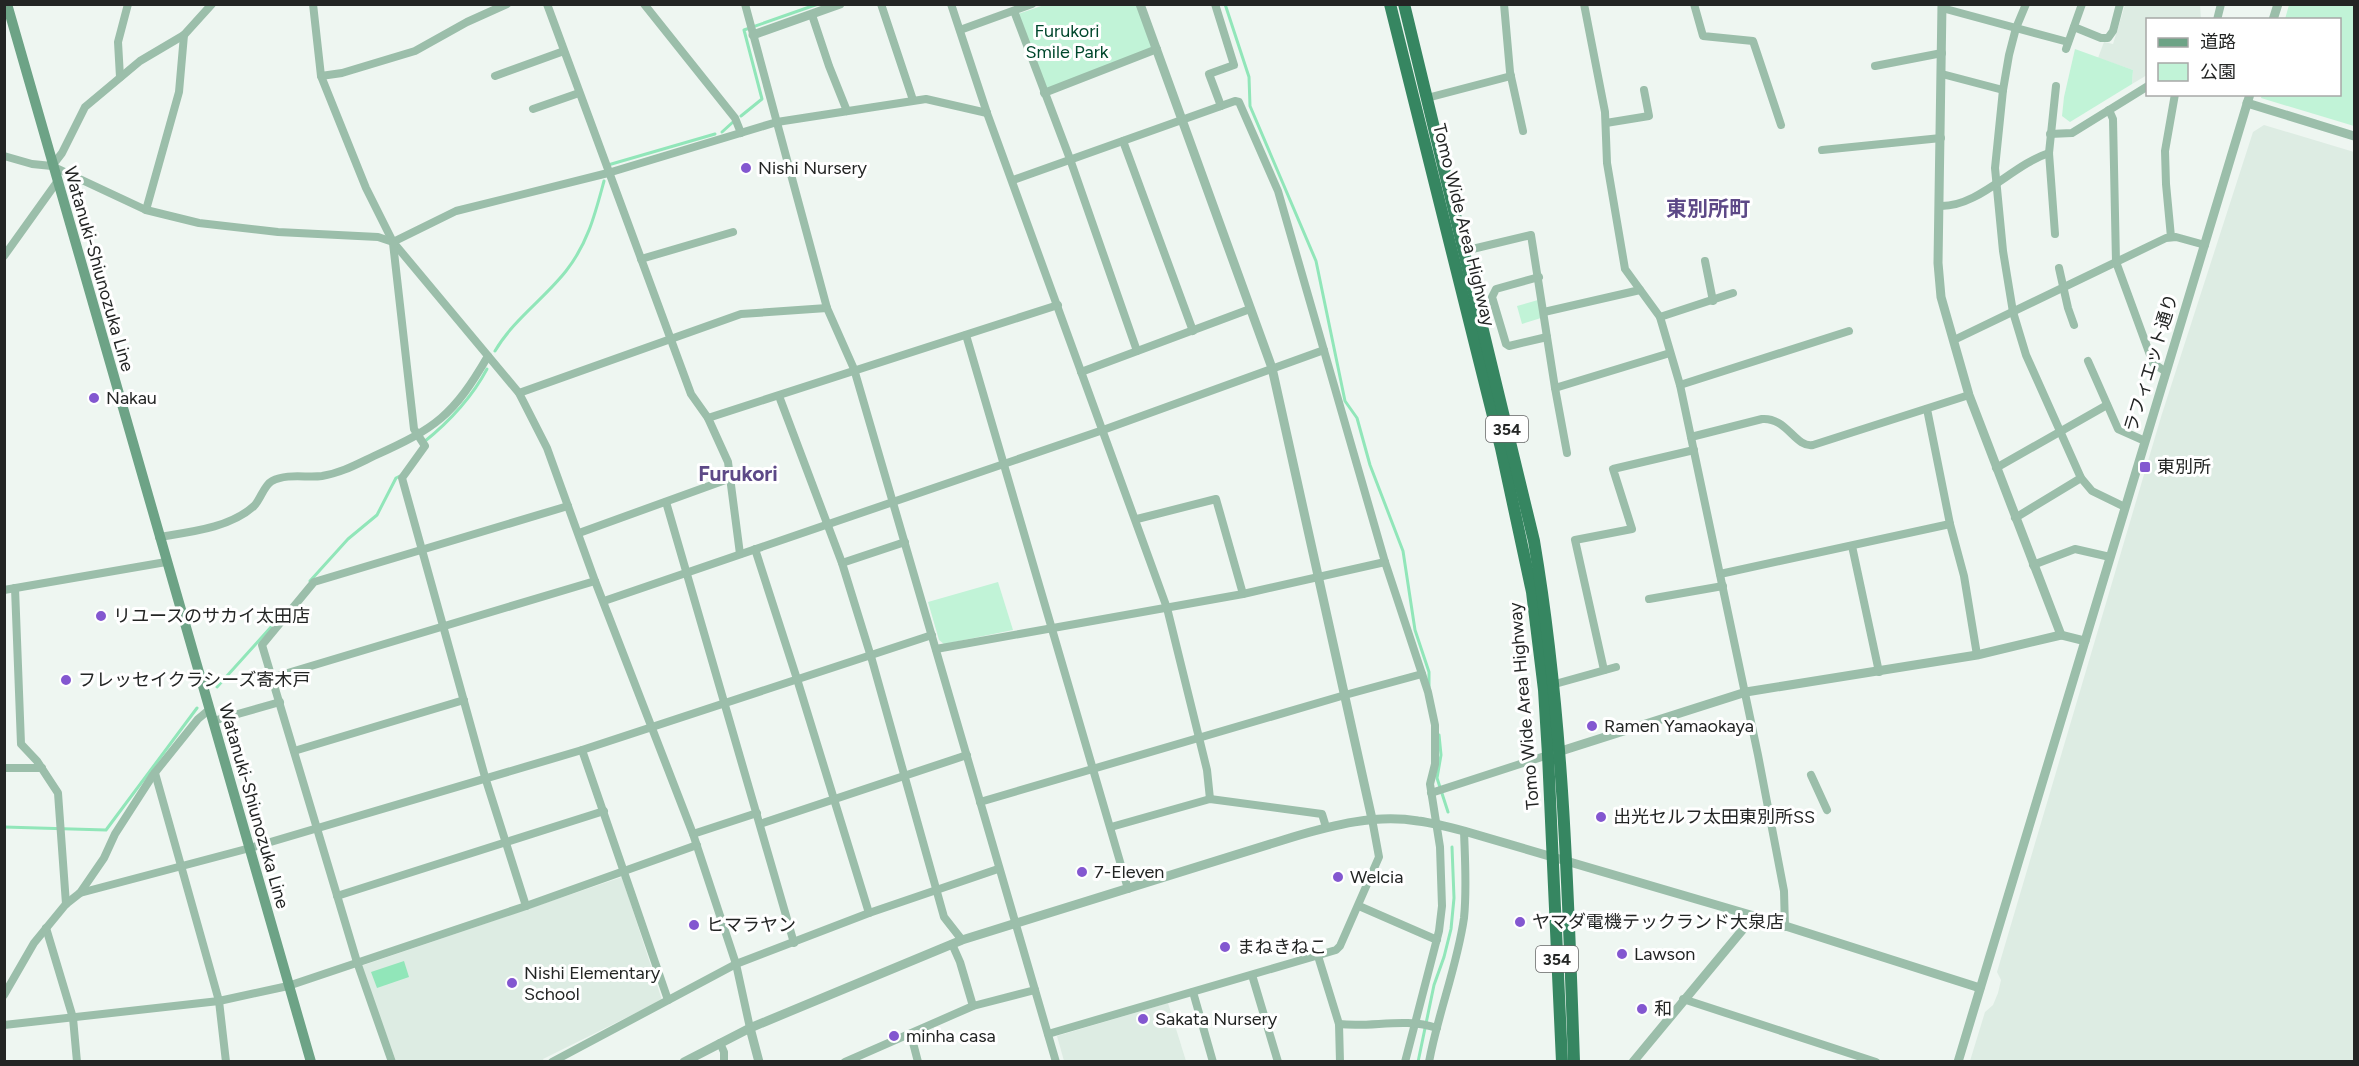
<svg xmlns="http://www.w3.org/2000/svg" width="2359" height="1066" viewBox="0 0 2359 1066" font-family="Figtree,'Noto Sans JP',sans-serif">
<rect width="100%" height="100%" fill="#eef6f1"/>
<g fill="#ddece3">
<path d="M2125,5H2200L2201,19L2148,20L2147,75L2132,84L2133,70L2098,58L2104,42L2113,44Z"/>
<path d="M2264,125L2354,152V1061H1970L1985,1012L1993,1005L1998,993L2001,980L1997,972L2161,417L2253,132Z"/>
<path d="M622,877L662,1000L543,1059L544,1061H396L361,966Z"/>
<path d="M1168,1003L1186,1061H1064L1057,1036Z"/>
</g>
<g fill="#c1f3d7">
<path d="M1044,5H1140L1154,48L1045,90L1018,14Z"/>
<path d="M2289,5H2354V126L2261,98L2262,94H2340V20L2285,19Z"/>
<path d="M2075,49L2133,70L2132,84L2070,122L2062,116L2064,97Z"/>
<path d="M1538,300L1541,318L1522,324L1517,306Z"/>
<path d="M998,582L1013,630L944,644L939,640L928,602Z"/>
</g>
<path fill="#91e6b9" d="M404,961L409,977L377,988L371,972Z"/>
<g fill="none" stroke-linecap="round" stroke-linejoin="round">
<g stroke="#91e6b9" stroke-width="3">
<path d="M1225,4L1249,77L1250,106L1316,261L1345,401L1357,418L1370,465L1403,551L1415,630L1429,672V687"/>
<path d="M741,116L762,99L744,30L818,4"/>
<path d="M722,132L733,122"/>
<path d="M608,165L715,134"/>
<path d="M495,351C513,320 544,299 566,271C588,243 595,214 604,181"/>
<path d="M424,442C450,421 471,399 487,369"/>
<path d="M310,581L348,539L377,515L396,478L400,476"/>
<path d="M217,687L289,607"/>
<path d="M1439,735L1441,755L1437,778L1448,812"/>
<path d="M4,827L106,830L197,708"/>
<path d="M1418,1062L1434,985L1444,957L1451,929L1454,898L1452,847"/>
</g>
<g stroke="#9bbeaa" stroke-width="8">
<path d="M313,4L321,76L366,188L393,242L519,393L547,448L595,581L693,834L736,964L750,1028"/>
<path d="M547,4L691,394L708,418L728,462L740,554"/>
<path d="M644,4L735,118L741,133"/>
<path d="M745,4L827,308L854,369L1056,1062"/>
<path d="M881,4L913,100"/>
<path d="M951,4L987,113L1167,608L1207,770L1210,799"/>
<path d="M1215,4L1234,65L1209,74L1221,106"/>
<path d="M1504,4L1510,72L1523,131"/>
<path d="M1584,4L1605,112L1607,163L1625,269L1660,317L1680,385L1758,755L1784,891L1785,927"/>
<path d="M1694,4L1703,36L1753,41L1781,125"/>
<path d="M2026,4L2016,28L2009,55L2003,90L1995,168L2003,251L2013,312L2026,355L2081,478L2092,491L2125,507"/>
<path d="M1942,8L2068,42"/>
<path d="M1014,11L1070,159L1137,351"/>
<path d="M812,15L829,66L847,111"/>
<path d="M2217,20L2221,4"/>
<path d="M2074,27L2101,38H2108L2113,31L2120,4"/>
<path d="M960,30L1032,4"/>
<path d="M2066,49L2082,4"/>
<path d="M1875,66L1942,53"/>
<path d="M1942,74L2003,90"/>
<path d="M321,76L342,73L415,51L467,22L507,4"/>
<path d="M495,76L564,51"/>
<path d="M120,77L118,42L128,4"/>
<path d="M1044,93L1157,49"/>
<path d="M1427,98L1511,76"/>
<path d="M533,109L579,93"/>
<path d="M2109,110L2113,119L2116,262L2153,363L2166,372"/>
<path d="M1606,123L1649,116L1644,90"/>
<path d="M2050,134L2072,133L2148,86"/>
<path d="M1123,141L1193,331"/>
<path d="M1822,150L1941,138"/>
<path d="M4,156L32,164L52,166L146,210L199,223L278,232L378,237L393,242L456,211L608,173L777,122L926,99L987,113"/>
<path d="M52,166L62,153L85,107L140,61L184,35L212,4"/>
<path d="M1013,180L1235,101L1239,102L1278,191L1385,562L1428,692L1435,725V764L1430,784L1440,847L1442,906L1439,931L1405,1062"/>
<path d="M1940,206C1979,207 2012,165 2049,153"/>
<path d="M146,210L179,92L184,35"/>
<path d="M2055,234L2049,153L2056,86"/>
<path d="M2171,237L2166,184L2165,151L2175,94"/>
<path d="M393,243L414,429L425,446L402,478L485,777L526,906"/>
<path d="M1464,251L1531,235L1555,388L1567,453"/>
<path d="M4,256L57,182"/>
<path d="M641,259L733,232"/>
<path d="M1705,261L1713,301"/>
<path d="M2059,268L2068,308L2074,325"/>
<path d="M1539,277L1496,289L1492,297L1506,344L1509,346L1547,337"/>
<path d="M1544,312L1640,290"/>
<path d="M1660,317L1733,293"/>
<path d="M966,335L1128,889"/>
<path d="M1954,340L2166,238L2176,237L2205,245"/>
<path d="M2088,361L2118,429L2145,441"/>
<path d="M1081,372L1250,309"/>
<path d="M1680,385L1849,331"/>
<path d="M1555,388L1670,353"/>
<path d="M519,393L741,314L827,308"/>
<path d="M779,396L842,563L872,660L944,917L962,940"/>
<path d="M1927,409L1950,524L1964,576L1977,655"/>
<path d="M708,418L1058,305"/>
<path d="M1691,437L1762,419C1787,417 1795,448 1813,445L1969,395"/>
<path d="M1996,468L2107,405"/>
<path d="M666,502L794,943"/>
<path d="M2015,518L2081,478"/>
<path d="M1137,519L1216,499L1243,594"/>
<path d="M579,533L731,478"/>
<path d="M159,537C190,532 230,528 254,506C261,499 264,485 272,481C287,473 307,478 322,476C341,473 357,464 374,456C436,428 453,416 488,356"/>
<path d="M1852,546L1879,672"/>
<path d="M755,549L797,679L869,913"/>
<path d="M842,563L905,542"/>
<path d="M2033,565L2075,549L2110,557"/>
<path d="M1720,574L1950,524"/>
<path d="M15,588L21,744L37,761L58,793L66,904"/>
<path d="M4,590L166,562"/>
<path d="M1649,599L1723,586"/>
<path d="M604,601L1103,430L1324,350"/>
<path d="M936,649L1243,594L1385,562"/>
<path d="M1604,670L1575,540L1632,529L1613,469L1694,450"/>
<path d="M271,678L595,581"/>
<path d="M1555,684L1616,667"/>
<path d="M213,721L280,702"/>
<path d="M582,750L668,1000"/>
<path d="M294,751L464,700"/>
<path d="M4,768H42"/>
<path d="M155,773L219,1001L226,1062"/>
<path d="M1811,775L1827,810"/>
<path d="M1431,793L1548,755"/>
<path d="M980,802L1345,695L1422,674"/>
<path d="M760,824L967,755"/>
<path d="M1111,827L1210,799L1322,814L1326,827"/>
<path d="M693,834L757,813"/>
<path d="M80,893L250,848L582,750L932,635"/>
<path d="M337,896L604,811"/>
<path d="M1359,906L1437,940"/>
<path d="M46,928L73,1018L77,1062"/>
<path d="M952,944L960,962L973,1006"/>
<path d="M1318,956L1339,1024L1340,1062"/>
<path d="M1252,975L1278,1062"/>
<path d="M1193,992L1213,1062"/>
<path d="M4,995L34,943L66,904L80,893L104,858L115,834L153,775L198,719L210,709"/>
<path d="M1683,999L1876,1062"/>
<path d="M1339,1024C1372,1028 1404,1017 1437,1028"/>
<path d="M4,1025L219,1001L288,986L526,906L697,845"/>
<path d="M1048,1034L1336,950L1340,946L1379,857L1372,819"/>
<path d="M911,1035L918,1062"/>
<path d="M720,1043L724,1052V1062"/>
<path d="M392,1062L357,962L262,645L314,582L568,506"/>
<path d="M552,1062L736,964L869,913L998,869"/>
<path d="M845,1062L973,1006L1035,990"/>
<path d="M1429,1062C1438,1013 1457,967 1464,918C1467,889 1465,860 1464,831"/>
</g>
<g stroke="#9bbeaa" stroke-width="9">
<path d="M1140,4L1272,368L1372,819"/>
<path d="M1942,4L1938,263L1941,297L1969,395L2061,635"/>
<path d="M2273,20L2278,4"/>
<path d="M753,35L840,4"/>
<path d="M2247,103L2354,136"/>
<path d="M1561,751L1746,692L1977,655L2061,635L2085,641"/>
<path d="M750,1028L759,1062"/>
<path d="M684,1062L750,1028L962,940L1293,837C1333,825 1376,814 1418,821C1434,823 1449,827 1464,831L1754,916L1980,988"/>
<path d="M1633,1062L1754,916"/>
<path d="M1958,1062L2250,94"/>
</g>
<path stroke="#6da386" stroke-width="10" d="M7,4L311,1062"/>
<g stroke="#368661" stroke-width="12">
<path d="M1390,4L1501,448L1532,592L1544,690L1548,755L1562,1062"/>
<path d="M1404,4L1534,541C1563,713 1568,887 1574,1062"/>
</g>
</g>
<g fill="#8357d0" stroke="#fff" stroke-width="2">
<circle cx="746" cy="168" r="6"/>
<circle cx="94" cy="398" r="6"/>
<rect x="2139" y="461" width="12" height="12" rx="3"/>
<circle cx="101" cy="616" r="6"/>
<circle cx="66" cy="680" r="6"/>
<circle cx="1592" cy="726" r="6"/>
<circle cx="1601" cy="817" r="6"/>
<circle cx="1082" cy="872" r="6"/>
<circle cx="1338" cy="877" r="6"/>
<circle cx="1520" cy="922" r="6"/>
<circle cx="694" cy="925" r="6"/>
<circle cx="1225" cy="947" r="6"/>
<circle cx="1622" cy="954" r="6"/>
<circle cx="512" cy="983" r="6"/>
<circle cx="1642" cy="1009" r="6"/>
<circle cx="1143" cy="1019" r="6"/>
<circle cx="894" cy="1036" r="6"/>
</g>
<g text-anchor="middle" stroke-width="6" stroke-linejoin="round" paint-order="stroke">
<g fill="#fff" stroke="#656666" stroke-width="1.5">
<rect x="1486" y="416" width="42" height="26" rx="4.5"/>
<rect x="1536" y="946" width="42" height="26" rx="4.5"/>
</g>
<g font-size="16" font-weight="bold" fill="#232524">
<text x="1507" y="435">354</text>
<text x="1557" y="965">354</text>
</g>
<g font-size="18" fill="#00472c" stroke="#fff">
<text x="1067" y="37">Furukori<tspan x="1067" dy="21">Smile Park</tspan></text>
</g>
<g font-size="18" fill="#232524" stroke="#fff" text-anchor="start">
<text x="758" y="174">Nishi Nursery</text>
<text x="106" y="404">Nakau</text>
<text x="2157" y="473">東別所</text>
<text x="113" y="622">リユースのサカイ太田店</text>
<text x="78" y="686">フレッセイクラシーズ寄木戸</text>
<text x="1604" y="732">Ramen Yamaokaya</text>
<text x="1613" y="823">出光セルフ太田東別所SS</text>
<text x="1094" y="878">7-Eleven</text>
<text x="1350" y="883">Welcia</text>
<text x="1532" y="928">ヤマダ電機テックランド大泉店</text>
<text x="706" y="931">ヒマラヤン</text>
<text x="1237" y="953">まねきねこ</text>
<text x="1634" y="960">Lawson</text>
<text x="524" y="979">Nishi Elementary<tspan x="524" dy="21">School</tspan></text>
<text x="1654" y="1015">和</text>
<text x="1155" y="1025">Sakata Nursery</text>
<text x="906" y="1042">minha casa</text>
</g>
<g font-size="18" fill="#232524" stroke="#fff">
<text transform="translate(1464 225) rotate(76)" y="6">Tomo Wide Area Highway</text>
<text transform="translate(99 269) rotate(74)" y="6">Watanuki-Shiunozuka Line</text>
<text transform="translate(2151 363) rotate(-73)" y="6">ラフィエット通り</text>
<text transform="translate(1524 706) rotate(-95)" y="6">Tomo Wide Area Highway</text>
<text transform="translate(254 806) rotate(74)" y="6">Watanuki-Shiunozuka Line</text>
</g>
<g font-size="21" font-weight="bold" fill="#5d4987" stroke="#fff">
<text x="1708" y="216">東別所町</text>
<text x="738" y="481">Furukori</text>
</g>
</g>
<rect width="2359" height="1066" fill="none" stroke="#232524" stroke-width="12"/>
<rect x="2146" y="18" width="195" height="78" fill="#ffffff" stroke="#a7a8a7" stroke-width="1.5"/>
<rect x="2158" y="38" width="30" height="9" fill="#6da386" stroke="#a7a8a7" stroke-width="1.5"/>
<text x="2200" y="48" font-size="18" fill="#232524">道路</text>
<rect x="2158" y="63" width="30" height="18" fill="#c1f3d7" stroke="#a7a8a7" stroke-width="1.5"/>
<text x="2200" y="78" font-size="18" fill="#232524">公園</text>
</svg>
